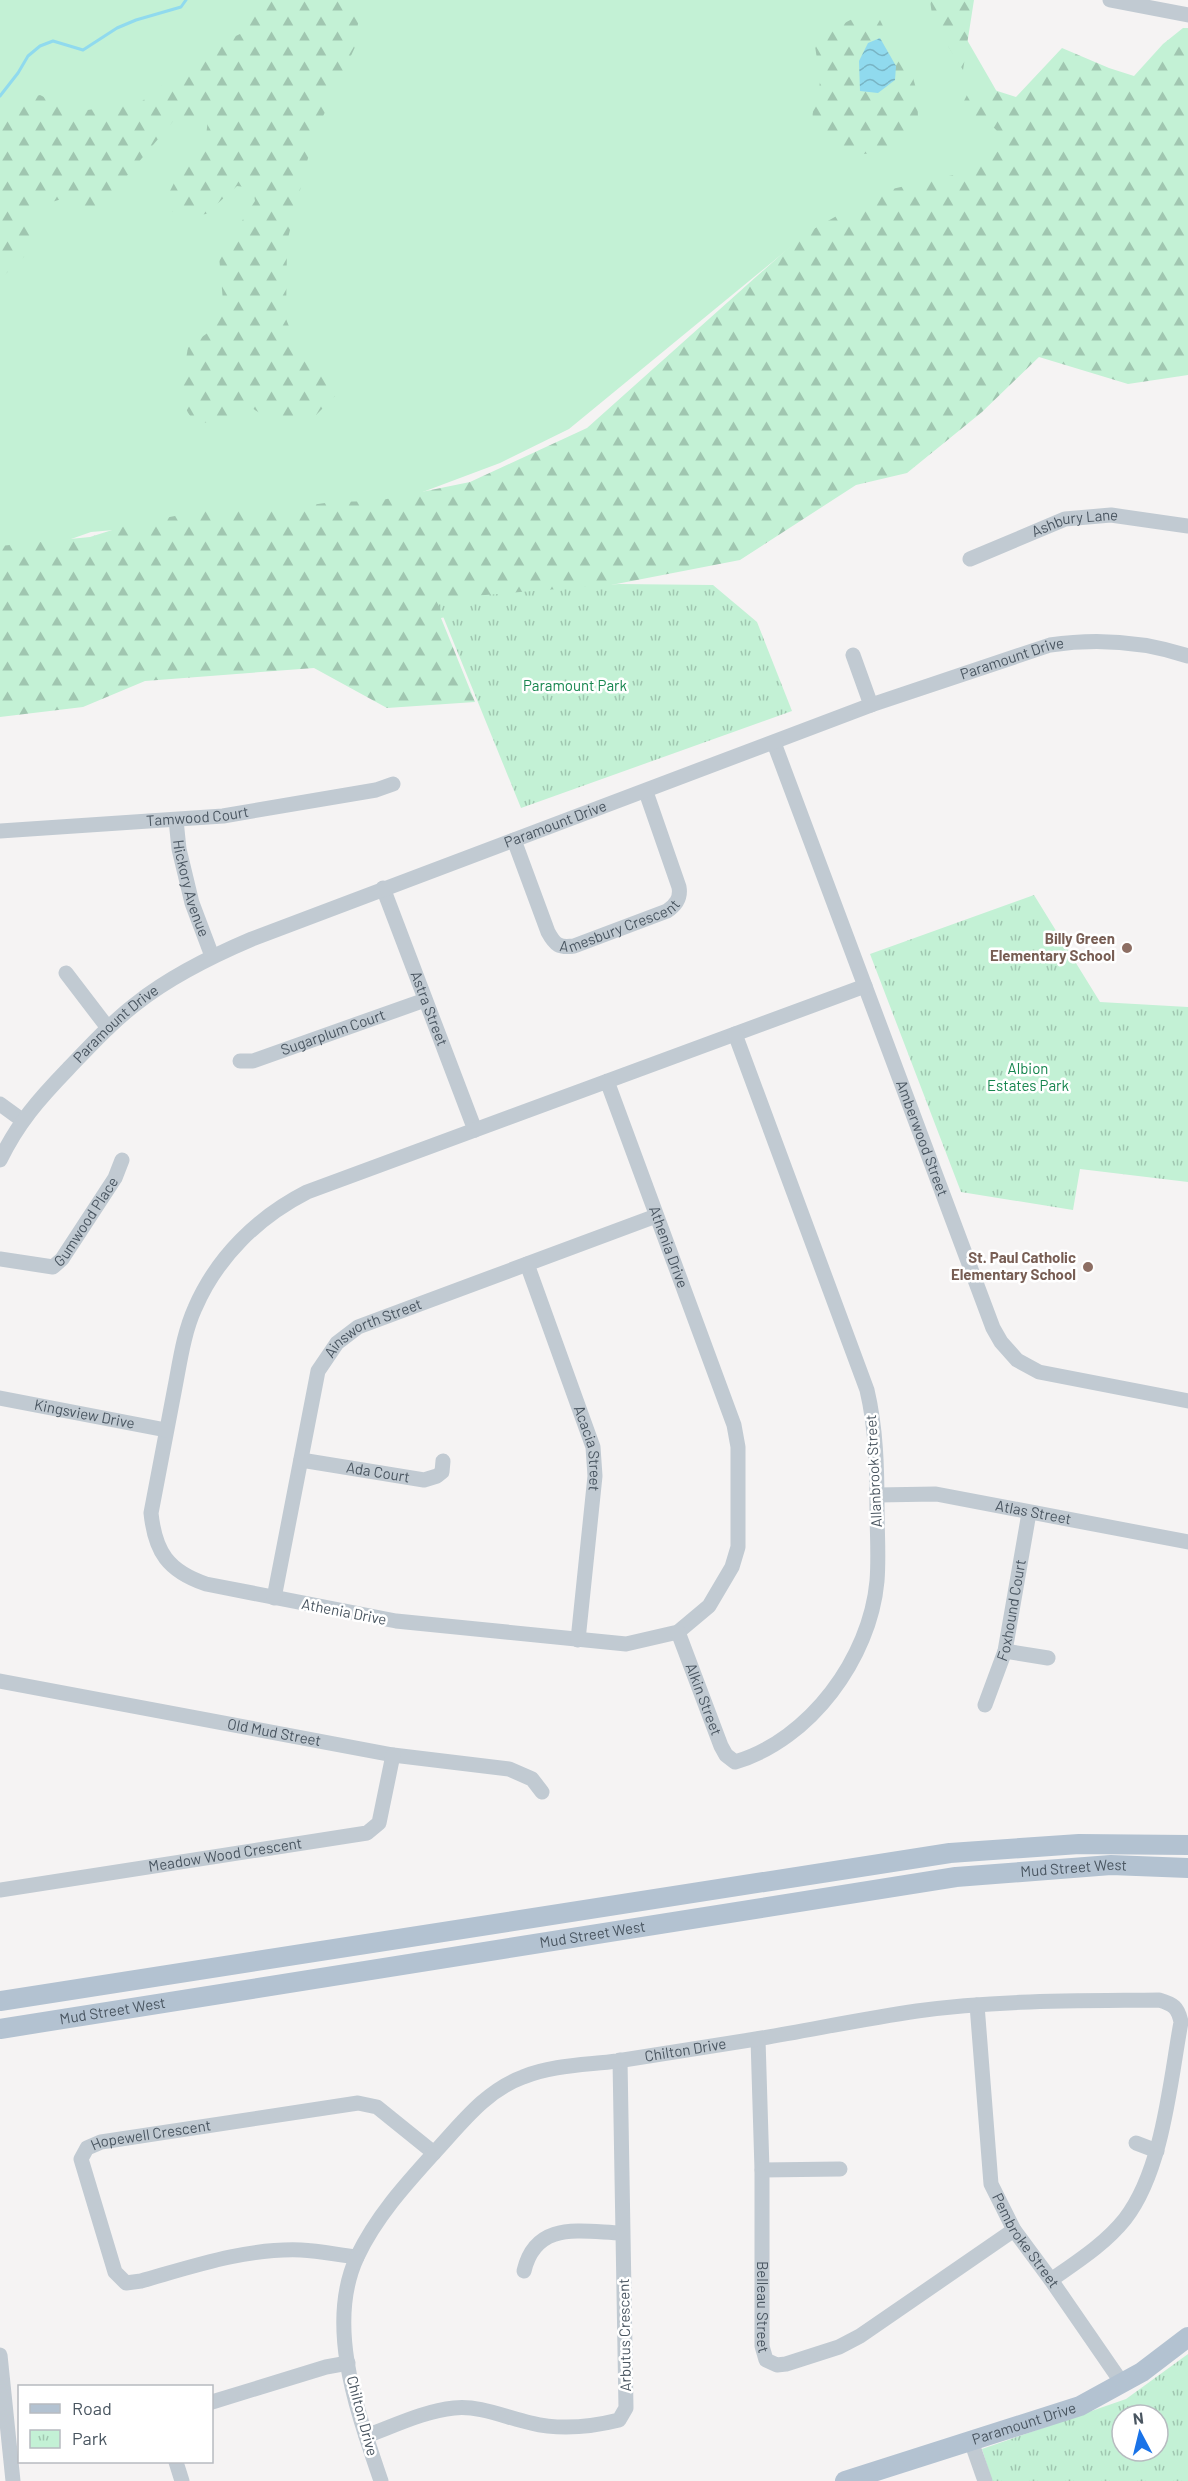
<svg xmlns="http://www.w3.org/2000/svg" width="1188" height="2481" viewBox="0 0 1188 2481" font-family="Barlow,sans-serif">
<defs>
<pattern id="forest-firs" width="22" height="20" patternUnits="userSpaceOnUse" patternTransform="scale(1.5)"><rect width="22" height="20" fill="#c3f1d5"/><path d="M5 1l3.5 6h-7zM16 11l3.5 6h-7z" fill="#a0c6b0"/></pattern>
<pattern id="park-tufts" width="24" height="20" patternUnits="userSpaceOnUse" patternTransform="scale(1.5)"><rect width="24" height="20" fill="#c3f1d5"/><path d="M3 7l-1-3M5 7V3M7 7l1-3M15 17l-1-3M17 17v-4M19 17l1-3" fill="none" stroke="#a0c6b0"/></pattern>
<pattern id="water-waves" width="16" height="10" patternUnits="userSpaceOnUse" patternTransform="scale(1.5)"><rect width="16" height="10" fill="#90daee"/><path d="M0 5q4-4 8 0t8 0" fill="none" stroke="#78b4c4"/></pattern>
</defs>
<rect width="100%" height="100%" fill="#f5f3f3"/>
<path fill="#c3f1d5" d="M0,0H944L1026,142L1024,160L793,245L569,429L500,463L396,502L311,513L91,532L0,564Z"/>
<g fill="url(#forest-firs)">
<path d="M247,0H361L355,47L313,138L287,242L286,319L297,346L317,360L335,396L316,415L298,421L275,422L250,407C240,412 229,418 219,421C170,433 184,373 188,347L213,329L223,301L219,256L255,201L253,188L237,186L206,214L185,217L162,207L178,175L205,145L208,119L174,120L116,189L83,222L65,198L45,204L36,215L28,253L0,279V126L6,115L22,100L40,95L74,112L141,102L206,50L240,34Z"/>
<path d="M930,0H974L963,70L933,22Z"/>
<path d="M876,12L897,54L910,67L917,92L918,118C911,128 902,138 892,144C863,164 822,154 813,119C811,108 819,93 820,82C820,70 816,56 815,45C833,30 852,15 876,12Z"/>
<path d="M1183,28H1188V375L1128,384L1039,357L982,412L907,473L856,485L740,560L441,618L475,702L387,708L314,668L145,681L83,707L0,717V546L90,537L128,525L201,511L259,507L276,510L332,502L377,501L470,482L587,428L803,235L879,192L975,170L998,151L997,131L986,119L972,115L964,101L968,93L991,89L1016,97L1062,48L1109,68L1134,76L1163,44Z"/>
</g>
<g fill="url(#park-tufts)" fill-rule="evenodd">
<path d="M619,584L713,585L757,622L792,711L521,808L436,599Z"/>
<path d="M1034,895L1100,1002L1188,1007V1182L1080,1169L1073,1210L961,1192L870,954Z"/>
<path d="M1188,2354V2481H992L982,2449L1126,2399ZM1122,2415H1158V2451H1122Z"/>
</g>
<path fill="url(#water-waves)" d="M880,38L896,66L895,80L878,93L860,91L859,61L868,43Z"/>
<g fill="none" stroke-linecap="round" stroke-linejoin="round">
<path stroke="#90daee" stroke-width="3" d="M0,96L18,73L28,56L40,46L53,41L83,50L117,28L136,20L181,7L186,0"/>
<g stroke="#c1cad2" stroke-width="15">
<path d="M1110,0L1188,15"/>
<path id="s1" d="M970,559L1065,519L1111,515L1188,526"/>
<path d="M853,655L871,705"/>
<path id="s2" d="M774,743L993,1328L1001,1342L1017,1360L1039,1372L1188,1401"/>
<path id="s3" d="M176,820L179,849L192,903L212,956"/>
<path id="s4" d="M0,831L223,816L376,790L393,784"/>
<path id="s5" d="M514,840L548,932C555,945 559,948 574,946L667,911C676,905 681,898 679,887L646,792"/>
<path id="s6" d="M383,888L475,1130"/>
<path d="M66,973L108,1028"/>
<path id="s7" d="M240,1061H253L425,1000"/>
<path id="s8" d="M607,1081L734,1425L738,1447V1547L732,1567L709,1606L678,1632L626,1644L396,1621L206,1584C168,1571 155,1552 151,1513C159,1471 167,1429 175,1387C180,1361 184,1332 195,1308C217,1257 258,1217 307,1192C493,1123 679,1055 865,986"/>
<path d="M0,1104L22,1120"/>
<path id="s9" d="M0,1160C18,1123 39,1099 68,1069C90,1046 112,1022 137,1003C171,976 212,956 252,939L871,705L1050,645C1097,638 1142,641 1188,656"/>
<path id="s10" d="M0,1259L53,1267L62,1259L115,1178L122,1160"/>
<path id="s11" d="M527,1264L593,1447L595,1476L578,1640"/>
<path id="s12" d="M0,1398L166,1430"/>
<path id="s13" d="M301,1460L424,1480L437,1476L442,1472L443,1461"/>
<path id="s14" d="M877,1495L936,1494L1188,1542"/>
<path id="s15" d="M274,1598L318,1371L337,1343L358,1327L656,1216"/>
<path id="s16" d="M678,1632L721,1746L726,1755L735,1762C810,1740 870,1658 877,1581C879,1557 877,1532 877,1508C877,1468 876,1428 867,1390L735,1034"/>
<path d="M1005,1651L1048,1658"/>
<path id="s17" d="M0,1681L393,1755L509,1769L532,1779L542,1792"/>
<path id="s18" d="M985,1705L1005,1651L1029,1513"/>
<path id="s19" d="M0,1890L367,1833L379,1823L393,1755"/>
<path id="s20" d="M977,2005L991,2184L1014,2230L1051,2280L1122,2383"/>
<path id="s21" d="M758,2039L762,2170V2346L766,2360L777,2365L786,2364L839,2347L860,2336L1014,2230"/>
<path d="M1136,2143L1157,2151"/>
<path d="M762,2170L840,2169"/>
<path id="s22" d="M357,2257C339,2255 320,2251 301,2250C246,2248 194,2266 141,2281L126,2283L115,2272L81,2159L87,2148L101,2142L358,2103L377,2107L434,2153"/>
<path d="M524,2271C536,2220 581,2232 622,2233"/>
<path d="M0,2355L13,2481"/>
<path d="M212,2402L326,2367L348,2363"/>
<path d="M366,2436C394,2426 424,2411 454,2408C480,2405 507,2418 531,2423C559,2430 591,2427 619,2420L626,2408L620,2060"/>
<path d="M971,2441L985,2481"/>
<path d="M176,2462L182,2481"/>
<path id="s23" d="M381,2481C358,2413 325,2326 357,2257C376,2217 405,2185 434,2153C461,2124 485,2091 523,2077C552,2065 586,2065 617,2061C664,2054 710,2046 756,2039C810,2030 863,2019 917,2011C997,2000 1078,2001 1159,2000C1173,2004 1178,2007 1181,2022C1170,2082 1163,2170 1125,2219C1105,2244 1078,2261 1051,2280"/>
</g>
<g stroke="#b3c2d1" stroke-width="20">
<path d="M0,2001L950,1853L1079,1844L1188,1845"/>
<path id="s24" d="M0,2029L956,1877L1111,1865L1188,1868"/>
<path id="s25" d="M845,2481L1080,2406L1142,2372L1188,2337"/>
</g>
</g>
<g fill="#8d6e63" stroke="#fff" stroke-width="2">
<circle cx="1127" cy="948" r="6"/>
<circle cx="1088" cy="1267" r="6"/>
</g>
<g text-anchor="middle" stroke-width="5" stroke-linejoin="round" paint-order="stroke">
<g font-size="15" fill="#4a5661" stroke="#fff">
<text dy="5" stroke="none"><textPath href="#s1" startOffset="112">Ashbury Lane</textPath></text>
<text dy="5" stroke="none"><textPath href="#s9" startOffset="1152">Paramount Drive</textPath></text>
<text dy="5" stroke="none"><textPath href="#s4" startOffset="198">Tamwood Court</textPath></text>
<text dy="5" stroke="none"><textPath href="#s9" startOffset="666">Paramount Drive</textPath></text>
<text dy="5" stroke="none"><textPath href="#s3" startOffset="70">Hickory Avenue</textPath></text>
<text dy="5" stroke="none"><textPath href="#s5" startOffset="180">Amesbury Crescent</textPath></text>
<text dy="5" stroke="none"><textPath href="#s6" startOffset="129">Astra Street</textPath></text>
<text dy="5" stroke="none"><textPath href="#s9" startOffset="180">Paramount Drive</textPath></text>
<text dy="5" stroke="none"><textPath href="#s7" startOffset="98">Sugarplum Court</textPath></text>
<text dy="5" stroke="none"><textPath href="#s2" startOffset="422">Amberwood Street</textPath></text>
<text dy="5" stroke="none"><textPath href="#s10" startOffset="110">Gumwood Place</textPath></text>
<text dy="5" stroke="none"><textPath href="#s8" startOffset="177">Athenia Drive</textPath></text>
<text dy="5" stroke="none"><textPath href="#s15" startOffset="304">Ainsworth Street</textPath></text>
<text dy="5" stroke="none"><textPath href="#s12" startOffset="86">Kingsview Drive</textPath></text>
<text dy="5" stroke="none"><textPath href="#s11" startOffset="195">Acacia Street</textPath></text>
<text transform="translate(874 1471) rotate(-93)" y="5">Allanbrook Street</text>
<text dy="5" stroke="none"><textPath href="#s13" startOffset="78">Ada Court</textPath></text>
<text dy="5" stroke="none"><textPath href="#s14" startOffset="158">Atlas Street</textPath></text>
<text dy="5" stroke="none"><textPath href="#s18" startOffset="99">Foxhound Court</textPath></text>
<text transform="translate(344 1612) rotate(11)" y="5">Athenia Drive</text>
<text dy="5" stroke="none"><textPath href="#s16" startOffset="72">Alkin Street</textPath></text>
<text dy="5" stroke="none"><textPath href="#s17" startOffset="279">Old Mud Street</textPath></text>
<text dy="5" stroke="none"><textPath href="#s19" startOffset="228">Meadow Wood Crescent</textPath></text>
<text dy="5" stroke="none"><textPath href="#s24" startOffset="1086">Mud Street West</textPath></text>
<text dy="5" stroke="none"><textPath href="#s24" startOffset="600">Mud Street West</textPath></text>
<text dy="5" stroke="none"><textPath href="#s24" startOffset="114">Mud Street West</textPath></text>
<text dy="5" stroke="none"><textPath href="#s23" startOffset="644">Chilton Drive</textPath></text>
<text dy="5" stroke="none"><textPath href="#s22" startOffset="447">Hopewell Crescent</textPath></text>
<text dy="5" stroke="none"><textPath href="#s20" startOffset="246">Pembroke Street</textPath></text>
<text dy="5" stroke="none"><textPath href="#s21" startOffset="268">Belleau Street</textPath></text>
<text transform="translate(625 2335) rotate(-91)" y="5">Arbutus Crescent</text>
<text transform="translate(362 2416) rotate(75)" y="5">Chilton Drive</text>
<text dy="5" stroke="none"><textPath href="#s25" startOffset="188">Paramount Drive</textPath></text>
</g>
<g font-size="15" fill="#17864f" stroke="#fff">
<text x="575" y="691">Paramount Park</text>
<text x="1028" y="1074">Albion<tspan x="1028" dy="17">Estates Park</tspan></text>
</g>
<g font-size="15" font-weight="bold" fill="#785e54" stroke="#fff" text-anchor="end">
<text x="1115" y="944">Billy Green<tspan x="1115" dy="17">Elementary School</tspan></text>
<text x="1076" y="1263">St. Paul Catholic<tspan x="1076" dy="17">Elementary School</tspan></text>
</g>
</g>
<rect x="18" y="2385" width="195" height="78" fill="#ffffff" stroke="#b7bbc0" stroke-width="1.5"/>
<rect x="30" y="2404" width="30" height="9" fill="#b3c2d1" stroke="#b7bbc0" stroke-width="1.5"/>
<text x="72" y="2415" font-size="18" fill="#4a5661">Road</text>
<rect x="30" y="2430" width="30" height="18" fill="url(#park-tufts)" stroke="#b7bbc0" stroke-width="1.5"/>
<text x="72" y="2445" font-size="18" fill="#4a5661">Park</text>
<g transform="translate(1140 2433) rotate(353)"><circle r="28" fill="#ffffff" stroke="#b7bbc0" stroke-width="1.5"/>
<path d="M0-4.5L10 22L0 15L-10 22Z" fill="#1a73e8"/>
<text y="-9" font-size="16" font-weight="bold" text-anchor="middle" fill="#4a5661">N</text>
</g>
</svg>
